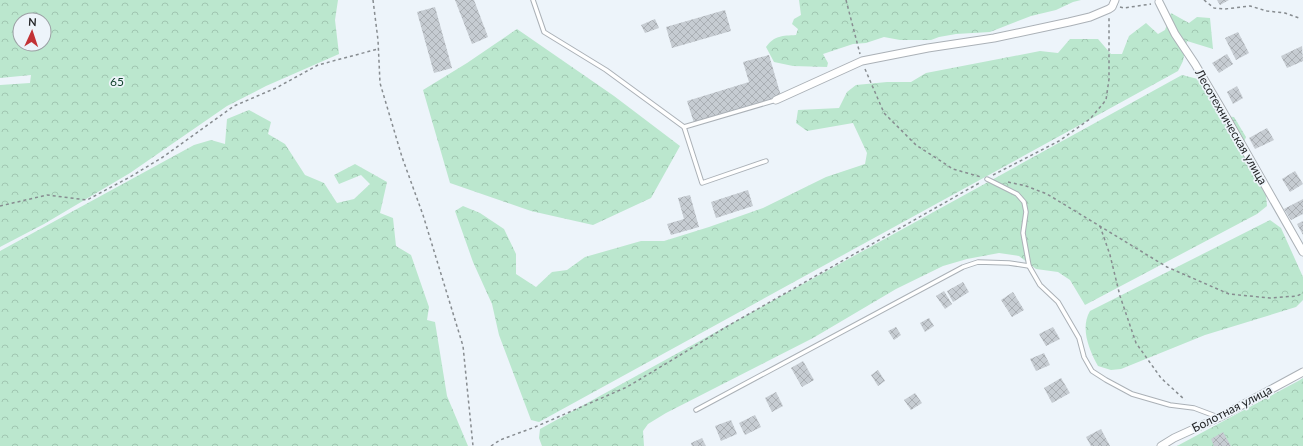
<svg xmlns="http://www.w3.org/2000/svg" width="1303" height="446" viewBox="0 0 1303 446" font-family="Lato,sans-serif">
<defs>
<pattern id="forest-crowns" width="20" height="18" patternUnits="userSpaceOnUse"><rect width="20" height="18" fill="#bbe7ce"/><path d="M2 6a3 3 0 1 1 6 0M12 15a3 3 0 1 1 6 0" fill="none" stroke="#a0c6b1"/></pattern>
<pattern id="building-cross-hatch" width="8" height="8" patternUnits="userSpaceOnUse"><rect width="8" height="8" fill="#c6ccd2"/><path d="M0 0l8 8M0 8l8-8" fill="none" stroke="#aaafb4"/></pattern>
</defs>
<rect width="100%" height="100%" fill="#edf4fa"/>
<g fill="url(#forest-crowns)" fill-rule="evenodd">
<path d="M0,0H338L335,20L339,54L266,86L227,106L130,173L44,224L0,247V85L30,83L31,75L0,78ZM20,20H44V44H20Z"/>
<path d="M799,0H1081L1073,2L1056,10L1031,16L990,32L956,34L939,37L931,40H900L884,37L866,43L853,44L823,54L828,63L827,67L793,66L774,62L766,47C775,35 782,36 796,35L798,29L792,24L794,19L801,15Z"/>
<path d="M1171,13L1189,23L1197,17L1210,18L1213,49L1187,41L1183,61L1178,71L539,422L531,420L499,335L492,304L473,262L455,211L463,206L480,213L504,229L516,254V274L536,287L552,272L567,270L585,257L641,241H664L709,227L763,208L826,177L865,164L867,153L853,123L807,131L796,123L798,110L839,108L847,92L856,85L887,82H911L926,73L1040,51L1058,53L1070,39H1098L1111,54H1122L1129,36L1146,23L1158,34L1165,30Z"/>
<path d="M517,29L614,96L680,146L651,198L593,225L531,211L450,183L423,90L467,63Z"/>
<path d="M1182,75L1202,80L1223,116L1234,117L1246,137L1241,150L1266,195L1267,206L1257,214L1085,305L1070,280L1058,272L1036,269L1019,256L999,253L967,259L943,266L896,289L813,338L666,413L648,424L643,431L644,446H542L539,438L540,429Z"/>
<path d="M249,110L271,122L268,134L285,144L305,175L324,183L337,203L354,199L370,184L361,175L339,184L334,175L355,164L387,182L380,213L393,218L396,246L411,255L429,307L427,320L435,322L447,396L468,446H0V251L194,145L211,140L225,144L227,119Z"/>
<path d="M1270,220L1281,228L1303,277V300L1296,307L1205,335L1121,369L1111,370L1098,366C1089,350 1080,328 1090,311Z"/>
<path d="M1303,378V446H1177L1300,380Z"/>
</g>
<g fill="url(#building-cross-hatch)">
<path d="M455,0H474L488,37L472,44Z"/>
<path d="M1217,0H1229L1220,5Z"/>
<path d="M435,7L452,68L434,73L417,12Z"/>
<path d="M725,10L731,31L672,48L666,27Z"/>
<path d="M655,19L659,28L645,33L641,25Z"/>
<path d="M1238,32L1249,53L1236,60L1225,38Z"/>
<path d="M1302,46L1303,61L1287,68L1281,56Z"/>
<path d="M1227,54L1233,64L1219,73L1212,63Z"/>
<path d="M769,55L781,96L694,123L687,101L749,82L743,62Z"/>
<path d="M1237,86L1243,98L1233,104L1227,92Z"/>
<path d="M1267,128L1274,140L1255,149L1249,138Z"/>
<path d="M1295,171L1303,184L1290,192L1282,179Z"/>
<path d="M748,190L753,206L716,218L711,202Z"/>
<path d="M690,195L699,227L671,235L667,224L684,219L678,198Z"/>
<path d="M1303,199V214L1291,220L1284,209Z"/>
<path d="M1303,221V235L1297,224Z"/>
<path d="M963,282L969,292L953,302L947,291Z"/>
<path d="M944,291L952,304L945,309L936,296Z"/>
<path d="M1013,292L1024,310L1012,317L1001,300Z"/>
<path d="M929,318L934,326L925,332L920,323Z"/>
<path d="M896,327L901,335L894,340L888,331Z"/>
<path d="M1053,327L1060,339L1046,346L1039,334Z"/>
<path d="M1044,353L1050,365L1036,371L1030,359Z"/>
<path d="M803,361L814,380L802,387L791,368Z"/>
<path d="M878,370L885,381L878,386L871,375Z"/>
<path d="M1061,378L1070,393L1052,403L1044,388Z"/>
<path d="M776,392L783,406L772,412L765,398Z"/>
<path d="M915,393L922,403L911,410L904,400Z"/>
<path d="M755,415L761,427L745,435L739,423Z"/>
<path d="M731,420L737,434L721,441L715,426Z"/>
<path d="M1101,429L1110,446H1091L1086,437Z"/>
<path d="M1223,432L1231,446H1214L1211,439Z"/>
<path d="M702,438L706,446H692L691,443Z"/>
</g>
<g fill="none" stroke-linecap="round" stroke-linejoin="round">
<g stroke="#abb1b7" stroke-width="5.5">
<g id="service">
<path d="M533,0L544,32L606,70L684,127L702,183L766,161"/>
<path d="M684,127L776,100"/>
<path d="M987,179L1017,194L1024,202L1026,212L1023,233L1029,266L1040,285L1058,302L1079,338L1084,357L1092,371L1106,380L1132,394L1170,405L1194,408L1218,417"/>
<path d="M696,410L963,267L978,262L1009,263L1029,266"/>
</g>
</g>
<g stroke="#abb1b7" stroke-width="9">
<g id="minor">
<path d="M1159,2L1175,34L1195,64L1221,108L1303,252"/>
<path d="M776,100L862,61L928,48L994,38L1069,22L1090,17L1109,9L1112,7L1115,0"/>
<path d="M1161,446L1174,438L1220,417L1303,372"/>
</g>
</g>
<g stroke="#878c90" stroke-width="1.5" stroke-dasharray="3 3" stroke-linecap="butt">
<path d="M373,0L378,40L380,83L402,157L423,215L463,346L473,446"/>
<path d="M846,0L860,54"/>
<path d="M1204,0L1214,8L1225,9L1250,6L1267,11L1285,13L1299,18"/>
<path d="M1120,7L1124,8L1151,4"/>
<path d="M865,69L884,113L916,145L953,169L981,177"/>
<path d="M993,175L1059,141L1090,119L1106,100L1109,79V17"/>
<path d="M1008,182L1026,186L1047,194L1167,267L1229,294L1270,298L1297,296L1303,293"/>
<path d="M0,206L47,195L87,200L130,177L163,157L234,106L276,88L318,65L378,49"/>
<path d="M1100,226L1110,255L1120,296L1136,343L1161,378L1185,400"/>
<path d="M491,446L500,440L535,427L627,387L677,357L726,327L981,182"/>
</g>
<use href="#service" stroke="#fff" stroke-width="3.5"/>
<use href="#minor" stroke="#fff" stroke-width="7"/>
</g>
<g text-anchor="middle" stroke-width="3.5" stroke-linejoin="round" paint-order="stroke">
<g font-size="12" fill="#12422d" stroke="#edf4fa">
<text x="117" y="86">65</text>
</g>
<g font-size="12" fill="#222426" stroke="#edf4fa">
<text transform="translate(1231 127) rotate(60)" y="4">Лесотехническая улица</text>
<text transform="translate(1232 409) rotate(-27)" y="4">Болотная улица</text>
</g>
</g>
<g transform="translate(32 32) rotate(3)"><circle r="19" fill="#edf4fa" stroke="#9ca1a5"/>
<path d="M0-3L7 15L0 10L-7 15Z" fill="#c23235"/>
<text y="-6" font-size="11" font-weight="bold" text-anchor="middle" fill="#222426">N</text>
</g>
</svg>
